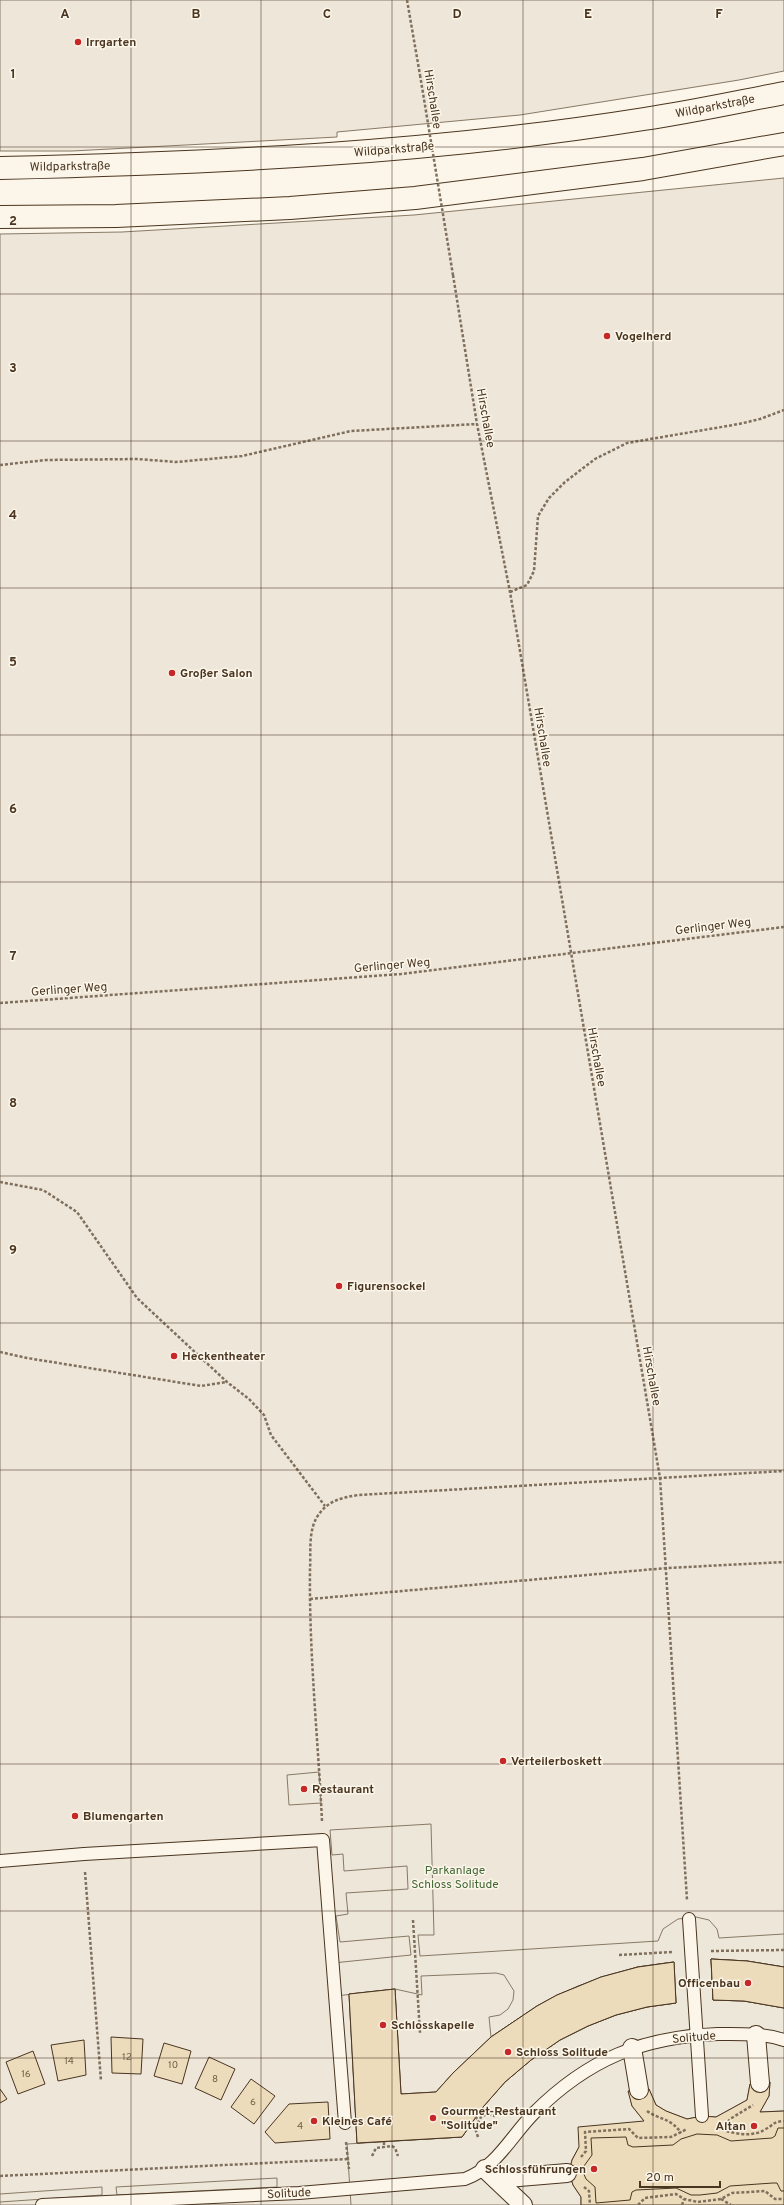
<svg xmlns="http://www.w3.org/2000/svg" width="784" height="2205" viewBox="0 0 784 2205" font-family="Overpass,sans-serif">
<rect width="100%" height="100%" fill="#fbf6e9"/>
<g fill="#ede6d9" stroke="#887966">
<path d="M0,0H784V71L739,80L520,115L337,132V137L72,151H0Z"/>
<path d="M784,178V2205H0V234L122,232L414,215Z"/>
</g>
<g fill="#ede7d9" stroke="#887966">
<path d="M319,1772L321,1803L289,1805L287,1775Z"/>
<path d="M431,1824L434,1935H418L420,1956L658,1941L663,1929L678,1919L696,1917L709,1920L717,1929L719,1938L784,1934V1967L747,1961L711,1959L713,2000L744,2001L784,2008V2111L760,2112L769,2096L770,2082L750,2084L747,2100L716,2117L702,2116L687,2119L666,2111L656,2105L649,2089L629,2091L632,2106L644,2121L579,2147L572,2160L569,2172L573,2185L581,2197V2205H351L347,2144L462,2137L483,2107L505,2082L531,2060L560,2040L588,2026L616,2015L647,2007L676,2003L673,1962L637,1967L578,1986L537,2006L491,2037L489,2017L500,2015L508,2009L513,2000L514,1991L504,1975L496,1973L421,1976L422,1995L395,1989L336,1996L333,1963L411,1955L409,1936L340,1942L336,1916L348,1914L346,1893L408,1889L407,1866L344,1871L343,1854L332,1855L330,1830Z"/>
<path d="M277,2178V2187L117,2195L116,2187Z"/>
<path d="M102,2187V2195L0,2202V2194Z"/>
</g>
<g fill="#ecdcbc" stroke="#4a3520">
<path d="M711,1959L747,1961L784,1967V2008L744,2001L713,2000Z"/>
<path d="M711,1959L747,1961L784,1967V2008L744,2001L713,2000Z"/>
<path d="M674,1962L676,2003L647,2007L616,2015L588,2026L560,2040L531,2060L505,2082L483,2107L462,2137L357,2143L349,1994L395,1989L401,2094L436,2092L453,2073L491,2037L537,2006L557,1995L601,1977L638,1967Z"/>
<path d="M674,1962L676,2003L647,2007L616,2015L588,2026L560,2040L531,2060L505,2082L483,2107L462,2137L357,2143L349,1994L395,1989L401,2094L436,2092L453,2073L491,2037L537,2006L557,1995L601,1977L638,1967Z"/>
<path d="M111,2037L143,2039L141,2074L112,2073Z"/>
<path d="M84,2040L86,2075L58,2081L51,2045Z"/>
<path d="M164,2043L191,2051L182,2084L154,2076Z"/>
<path d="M33,2051L45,2084L18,2094L6,2062Z"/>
<path d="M209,2057L235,2069L221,2100L195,2088Z"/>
<path d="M251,2079L275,2096L254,2124L231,2107Z"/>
<path d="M770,2082L769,2096L760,2112L784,2111V2205H581V2197L573,2185L569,2172L572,2160L579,2147L578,2127L644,2121L632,2106L628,2091L649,2089L656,2105L666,2111L687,2119L702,2116L716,2117L747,2100L750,2084Z"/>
<path d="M0,2089L7,2099L0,2103Z"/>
<path d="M328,2102L330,2139L275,2143L265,2132L289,2104Z"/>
<path d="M778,2128H784V2191H781L777,2183H773L730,2186L717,2193L700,2195H691L676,2188L636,2190L632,2192L630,2200L596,2203L595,2187L586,2179L583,2172L584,2166L592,2155L591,2138L626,2137L628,2145L633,2147L673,2145L681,2139L697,2134L717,2135L731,2141L772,2138L775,2136Z"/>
</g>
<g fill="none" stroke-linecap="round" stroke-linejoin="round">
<g stroke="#4a3520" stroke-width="14">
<g id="service">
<path d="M0,1861L84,1854L323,1840L345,2123"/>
<path d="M689,1919L702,2116"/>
<path d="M42,2205L299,2193L465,2179C497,2167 511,2136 534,2113C588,2059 642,2037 718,2034C739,2034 763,2033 784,2040"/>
</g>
</g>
<g stroke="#4a3520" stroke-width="20">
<g id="pedestrian">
<path d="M756,2035L760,2083"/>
<path d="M632,2048L639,2090"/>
<path d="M485,2169L523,2205"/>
<path d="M496,2179L567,2173"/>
</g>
</g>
<g stroke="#4a3520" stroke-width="24">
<g id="trunk">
<path d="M0,168C215,163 431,153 644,119C691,112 737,102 784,93"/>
<path d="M0,217L116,216L290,208L415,198L643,169L784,144"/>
</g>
</g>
<g stroke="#7f6f5c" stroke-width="2.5" stroke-dasharray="3 2" stroke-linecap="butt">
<path d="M407,0L420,75"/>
<path d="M453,275L477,424L510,592L660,1478L687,1900"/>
<path d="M0,465L46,460L138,459L176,462L242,456L351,431L477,424"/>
<path d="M510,592L527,585L534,571L538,516L549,498L565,482L595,459L627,443L739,424L760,419L784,410"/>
<path d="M0,1003L401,974L784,927"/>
<path d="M0,1182L43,1190L77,1212L137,1298L227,1382L249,1399L264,1415L271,1435L325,1506"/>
<path d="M0,1352L27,1358L201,1386L227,1382"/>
<path d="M310,1599L667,1568L784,1562"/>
<path d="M322,1821C318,1738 309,1654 310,1570C311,1553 308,1532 317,1517C327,1501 340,1498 358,1495L784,1471"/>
<path d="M85,1872L101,2081"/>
<path d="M413,1920L420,2033"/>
<path d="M711,1951L784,1950"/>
<path d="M619,1955L672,1952"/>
<path d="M647,2111C660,2120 671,2118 681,2133"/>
<path d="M475,2117L479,2120"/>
<path d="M717,2128C731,2133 751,2138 764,2130C774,2125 772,2122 784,2121"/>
<path d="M722,2130L730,2119L753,2105"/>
<path d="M478,2137L475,2128L481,2117L487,2114L495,2116"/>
<path d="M346,2142L349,2169"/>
<path d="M384,2142V2146"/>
<path d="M372,2156L376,2148L392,2146L395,2148L398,2156"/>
<path d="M581,2157L586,2151L585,2132L629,2129L638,2138L671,2137L687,2129"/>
<path d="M0,2176L348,2159"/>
<path d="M584,2187L589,2191L590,2205"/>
<path d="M721,2199L731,2205"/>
<path d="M638,2205L645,2198L676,2194L684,2199L698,2202L721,2199L732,2193L765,2191L775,2199H784"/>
<path d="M682,2205L684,2199"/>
</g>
<use href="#service" stroke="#fbf6e9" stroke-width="12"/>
<use href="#pedestrian" stroke="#fbf6e9" stroke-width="18"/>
<use href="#trunk" stroke="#fbf6e9" stroke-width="22"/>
<path stroke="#7f6f5c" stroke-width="2.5" stroke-dasharray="3 2" stroke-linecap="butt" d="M420,75L453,275"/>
</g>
<path fill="none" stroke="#4a3520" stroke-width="1" stroke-opacity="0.55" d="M131,0V2205M261,0V2205M392,0V2205M523,0V2205M653,0V2205M0,147H784M0,294H784M0,441H784M0,588H784M0,735H784M0,882H784M0,1029H784M0,1176H784M0,1323H784M0,1470H784M0,1617H784M0,1764H784M0,1911H784M0,2058H784"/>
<g fill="#c62828" stroke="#fbf6e9" stroke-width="1.5">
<circle cx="78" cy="42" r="4"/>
<circle cx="607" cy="336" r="4"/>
<circle cx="172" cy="673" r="4"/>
<circle cx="339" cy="1286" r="4"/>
<circle cx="174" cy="1356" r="4"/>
<circle cx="503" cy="1761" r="4"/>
<circle cx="304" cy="1789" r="4"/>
<circle cx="75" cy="1816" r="4"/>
<circle cx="748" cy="1983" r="4"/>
<circle cx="383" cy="2025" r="4"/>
<circle cx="508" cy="2052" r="4"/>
<circle cx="433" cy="2118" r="4"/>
<circle cx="314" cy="2121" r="4"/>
<circle cx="754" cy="2126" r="4"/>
<circle cx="594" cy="2169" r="4"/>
</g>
<g text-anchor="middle" stroke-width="3" stroke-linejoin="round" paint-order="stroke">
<g font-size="10" fill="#725f47">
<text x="127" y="2060">12</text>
<text x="69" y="2064">14</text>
<text x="173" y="2068">10</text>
<text x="26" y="2077">16</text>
<text x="215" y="2082">8</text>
<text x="253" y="2105">6</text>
<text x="300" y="2129">4</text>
</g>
<g font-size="12" font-weight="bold" fill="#4a3520" stroke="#fbf6e9" text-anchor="start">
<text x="86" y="46">Irrgarten</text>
<text x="615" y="340">Vogelherd</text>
<text x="180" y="677">Großer Salon</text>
<text x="347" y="1290">Figurensockel</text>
<text x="182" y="1360">Heckentheater</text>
<text x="511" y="1765">Verteilerboskett</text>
<text x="312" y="1793">Restaurant</text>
<text x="83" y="1820">Blumengarten</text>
<text x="740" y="1987" text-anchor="end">Officenbau</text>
<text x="391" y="2029">Schlosskapelle</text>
<text x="516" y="2056">Schloss Solitude</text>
<text x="441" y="2115">Gourmet-Restaurant<tspan x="441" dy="14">"Solitude"</tspan></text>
<text x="322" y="2125">Kleines Café</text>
<text x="746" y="2130" text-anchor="end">Altan</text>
<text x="586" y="2173" text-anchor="end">Schlossführungen</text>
</g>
<g font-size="12" fill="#4a3520" stroke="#fbf6e9">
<text transform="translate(433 99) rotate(81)" y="4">Hirschallee</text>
<text transform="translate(715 106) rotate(-11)" y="4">Wildparkstraße</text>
<text transform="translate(394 149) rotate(-5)" y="4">Wildparkstraße</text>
<text transform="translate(70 166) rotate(-1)" y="4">Wildparkstraße</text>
<text transform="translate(486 418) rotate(80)" y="4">Hirschallee</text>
<text transform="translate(543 737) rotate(81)" y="4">Hirschallee</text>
<text transform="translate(713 926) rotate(-7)" y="4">Gerlinger Weg</text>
<text transform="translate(392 965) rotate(-5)" y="4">Gerlinger Weg</text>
<text transform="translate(69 989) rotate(-4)" y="4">Gerlinger Weg</text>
<text transform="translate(597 1057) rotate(80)" y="4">Hirschallee</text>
<text transform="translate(652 1376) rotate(80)" y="4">Hirschallee</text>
<text transform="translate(694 2037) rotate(-5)" y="4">Solitude</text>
<text transform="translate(289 2193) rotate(-3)" y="4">Solitude</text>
</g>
<g font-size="12" fill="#436837" stroke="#fbf6e9">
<text x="455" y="1874">Parkanlage<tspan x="455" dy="14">Schloss Solitude</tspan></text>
</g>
</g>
<g font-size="13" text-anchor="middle" font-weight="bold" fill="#4a3520" stroke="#fbf6e9" stroke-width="3" stroke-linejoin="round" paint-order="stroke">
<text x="65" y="18">A</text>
<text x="196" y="18">B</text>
<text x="327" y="18">C</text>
<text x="457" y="18">D</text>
<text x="588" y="18">E</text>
<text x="719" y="18">F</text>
<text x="13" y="78">1</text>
<text x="13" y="225">2</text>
<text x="13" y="372">3</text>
<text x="13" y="519">4</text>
<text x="13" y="666">5</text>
<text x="13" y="813">6</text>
<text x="13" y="960">7</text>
<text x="13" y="1107">8</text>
<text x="13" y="1254">9</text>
</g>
<path d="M640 2181v6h80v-6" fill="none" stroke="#4a3520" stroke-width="2"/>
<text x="646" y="2181" font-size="12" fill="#4a3520" stroke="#fbf6e9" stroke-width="3" paint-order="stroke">20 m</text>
</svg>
